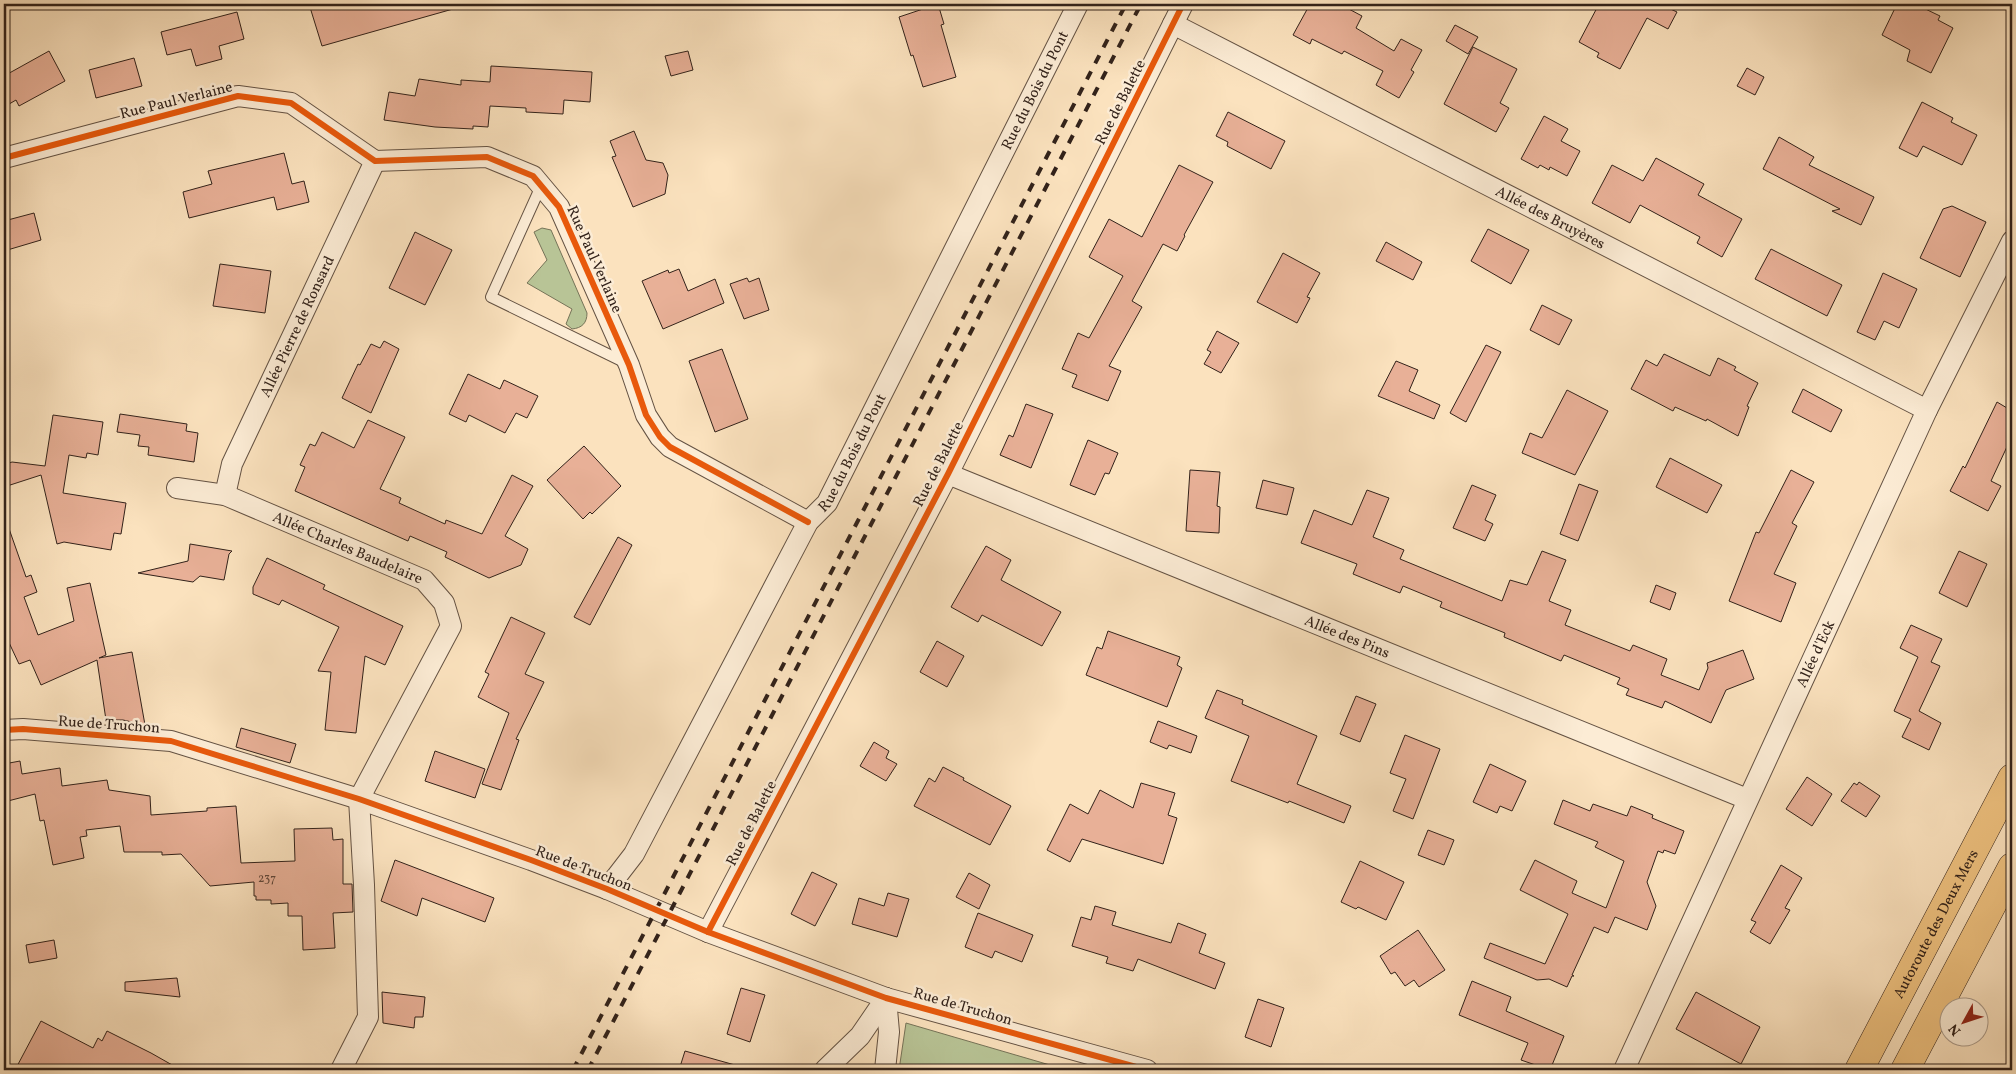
<svg xmlns="http://www.w3.org/2000/svg" width="2016" height="1074" viewBox="0 0 2016 1074" font-family="Vollkorn,serif">
<rect width="100%" height="100%" fill="#fbe2be"/>
<filter id="stains"><feTurbulence type="fractalNoise" baseFrequency=".004" numOctaves="4"/><feColorMatrix values="0 0 0 0 .2 0 0 0 0 .09 0 0 0 0 .02 0 0 0 .5 -.17"/></filter>
<radialGradient id="worn" r=".72"><stop offset=".6" stop-color="#630" stop-opacity="0"/><stop offset="1" stop-color="#630" stop-opacity=".3"/></radialGradient>
<g fill="#b8c496" stroke="#757358">
<path d="M542,228L551,230L587,313C587,323 582,328 572,329L566,324L572,309L527,283L547,260L534,232Z"/>
<path d="M906,1023L1067,1070H899Z"/>
</g>
<g fill="#e8b097" stroke="#32221a">
<path d="M309,4H453V9L322,46Z"/>
<path d="M938,4L944,24L941,25L956,77L923,87L913,55L911,56L899,17Z"/>
<path d="M1310,4H1345L1347,8L1362,16L1356,28L1394,51L1401,39L1422,50L1411,70L1414,72L1399,98L1376,85L1383,71L1344,51L1342,54L1312,39L1310,44L1293,35Z"/>
<path d="M1599,4H1660L1677,12L1668,29L1647,18L1620,69L1597,57L1599,53L1579,42Z"/>
<path d="M1897,4H1915L1940,16L1938,20L1953,28L1931,73L1907,61L1910,50L1882,35Z"/>
<path d="M237,12L244,39L219,46L222,59L196,66L191,49L167,55L161,32Z"/>
<path d="M1455,25L1478,37L1468,54L1446,41Z"/>
<path d="M1473,47L1517,69L1500,103L1509,108L1496,132L1444,104Z"/>
<path d="M49,51L65,81L19,106L16,100L4,107V76Z"/>
<path d="M688,51L693,70L671,76L665,56Z"/>
<path d="M134,58L142,86L96,98L89,70Z"/>
<path d="M491,66L592,72L590,102L564,100L563,114L526,112V108L490,106L488,127L473,126V129L435,127L384,120L389,92L415,96L419,79L461,85V80L490,82Z"/>
<path d="M1747,68L1764,77L1755,95L1737,86Z"/>
<path d="M1922,102L1953,118L1951,122L1977,135L1962,165L1923,146L1917,157L1899,148Z"/>
<path d="M1228,112L1285,141L1271,169L1227,146L1228,142L1216,136Z"/>
<path d="M1544,116L1568,129L1561,141L1580,151L1567,176L1550,167L1549,170L1540,165L1538,168L1521,159Z"/>
<path d="M634,131L646,160L663,163L668,175L665,194L633,207L612,157L616,156L610,141Z"/>
<path d="M1779,137L1814,157L1809,165L1874,197L1861,225L1832,211L1840,209L1763,169Z"/>
<path d="M284,153L292,184L304,181L309,202L277,210L274,197L189,218L183,192L212,184L208,171Z"/>
<path d="M1656,158L1704,184L1698,195L1742,219L1722,257L1697,243L1700,237L1640,205L1630,223L1592,203L1612,165L1643,181Z"/>
<path d="M1179,165L1213,182L1184,235L1185,236L1177,251L1163,244L1132,301L1142,307L1109,366L1121,371L1108,401L1072,387L1077,375L1062,369L1078,333L1089,338L1123,276L1089,257L1109,219L1142,237Z"/>
<path d="M1952,206L1986,222L1960,277L1920,258L1943,209Z"/>
<path d="M34,213L41,240L4,251V221Z"/>
<path d="M1488,229L1529,250L1511,284L1471,261Z"/>
<path d="M415,232L452,250L425,305L389,288Z"/>
<path d="M1386,242L1422,262L1413,280L1376,261Z"/>
<path d="M1771,249L1842,285L1827,316L1755,279Z"/>
<path d="M1283,253L1320,273L1307,297L1310,298L1297,323L1257,302Z"/>
<path d="M220,264L271,271L265,313L213,306Z"/>
<path d="M679,269L688,291L715,279L724,303L663,329L642,281L668,270L669,273Z"/>
<path d="M1883,273L1917,289L1899,328L1884,321L1875,340L1857,332Z"/>
<path d="M747,278L749,282L759,278L769,310L744,319L730,284Z"/>
<path d="M1542,305L1572,320L1559,345L1530,330Z"/>
<path d="M1217,331L1239,343L1221,373L1204,364L1211,352L1207,350Z"/>
<path d="M384,341L399,349L371,413L342,398L358,364L360,365L371,344L380,348Z"/>
<path d="M1486,345L1501,352L1466,422L1450,413Z"/>
<path d="M722,349L748,419L715,432L689,361Z"/>
<path d="M1664,354L1710,376L1718,358L1736,367L1734,370L1758,383L1747,406L1749,407L1738,436L1707,419L1706,421L1675,407L1673,411L1631,389L1646,360L1657,366Z"/>
<path d="M1396,361L1418,370L1409,391L1440,405L1434,419L1378,396Z"/>
<path d="M468,374L500,389L504,380L538,396L527,418L516,413L505,433L469,415L466,422L449,414Z"/>
<path d="M1803,389L1842,410L1831,432L1792,412Z"/>
<path d="M1567,390L1608,411L1575,475L1522,453L1530,433L1542,438Z"/>
<path d="M1997,402L2012,411V436L1991,481L2001,486L1988,511L1950,491L1963,466L1965,468Z"/>
<path d="M1026,404L1053,414L1031,468L1000,455L1009,435L1013,437Z"/>
<path d="M120,414L187,424L186,431L198,433L194,462L148,455L149,447L138,446L140,435L117,432Z"/>
<path d="M53,415L103,422L98,455L87,453L86,458L69,455L63,493L126,503L121,534L114,533L111,550L64,542L57,544L41,475L4,487V465L12,462L45,466Z"/>
<path d="M368,420L405,437L380,489L401,498L399,503L445,524L446,520L482,534L512,475L533,486L505,536L528,549L521,565L489,578L445,557L447,552L410,536L408,541L295,491L305,467L300,465L310,444L315,446L322,432L354,448Z"/>
<path d="M1088,440L1118,453L1109,474L1105,473L1095,495L1070,485Z"/>
<path d="M584,446L621,486L592,514L590,512L583,519L547,480Z"/>
<path d="M1670,458L1722,485L1707,513L1656,487Z"/>
<path d="M1190,470L1220,472L1217,506L1220,507L1219,533L1186,531Z"/>
<path d="M1791,470L1814,482L1792,523L1797,526L1774,574L1796,583L1781,622L1729,601L1756,532L1759,533Z"/>
<path d="M1263,480L1294,488L1287,515L1256,508Z"/>
<path d="M1579,484L1598,491L1578,541L1560,534Z"/>
<path d="M1472,485L1496,495L1485,520L1493,524L1485,541L1453,528Z"/>
<path d="M1367,490L1389,498L1373,537L1404,550L1400,559L1502,601L1510,580L1527,585L1542,551L1566,560L1549,601L1571,610L1565,625L1630,651L1633,645L1667,659L1661,675L1699,690L1708,668L1707,663L1743,650L1754,679L1726,690L1711,723L1665,701L1662,708L1626,695L1629,689L1617,684L1620,678L1564,655L1561,661L1504,637L1505,633L1440,607L1442,602L1403,586L1400,593L1353,574L1357,564L1301,543L1314,510L1352,525Z"/>
<path d="M7,523L26,577L31,575L37,592L24,597L38,635L74,621L67,588L90,583L106,655L99,658L132,652L145,725L123,720H106L97,660L41,685L30,660L19,664L4,632V524Z"/>
<path d="M618,537L632,545L590,625L574,617Z"/>
<path d="M190,544L232,551L229,554L224,580L200,576L193,582L138,573L188,561Z"/>
<path d="M986,546L1011,560L1001,580L1061,612L1042,646L982,615L978,622L951,607Z"/>
<path d="M1959,551L1987,564L1967,607L1939,593Z"/>
<path d="M267,558L325,585L323,589L403,626L385,665L365,656L356,733L325,730L331,672L318,671L339,627L282,600L279,605L253,594V587Z"/>
<path d="M1656,585L1676,593L1670,610L1650,602Z"/>
<path d="M511,617L545,633L525,674L544,682L516,739L519,740L501,790L482,784L509,713L478,697L489,674L485,672Z"/>
<path d="M1911,625L1942,639L1931,662L1940,666L1919,711L1941,723L1929,750L1902,737L1911,719L1894,711L1918,657L1900,648Z"/>
<path d="M1108,631L1180,657L1177,665L1182,668L1167,707L1086,675L1097,647L1102,649Z"/>
<path d="M937,641L964,656L947,687L920,672Z"/>
<path d="M1217,690L1243,700L1242,704L1317,736L1297,784L1351,806L1344,823L1289,801L1288,803L1231,781L1249,736L1205,718Z"/>
<path d="M1356,696L1376,704L1360,742L1340,734Z"/>
<path d="M1158,721L1197,736L1191,753L1169,745L1167,749L1150,742Z"/>
<path d="M241,728L296,744L290,763L236,747Z"/>
<path d="M1405,735L1440,749L1413,819L1393,811L1406,779L1390,773Z"/>
<path d="M874,742L889,751L886,758L897,764L886,781L860,766Z"/>
<path d="M435,751L485,769L475,798L425,781Z"/>
<path d="M20,761L22,774L60,768L62,786L107,780L109,790L150,796L151,815L207,811V808L236,806L241,863L295,861L294,829L332,828L333,840L343,839V884H352L353,912L333,913L335,948L303,950L302,916H288V903L271,904V900H256V896H254V882L210,886L181,854L162,855V852H124L120,826L86,830L87,836L80,837L84,858L53,865L44,820L40,821L35,794L4,802V764Z"/>
<path d="M1490,764L1526,781L1512,811L1500,806L1497,813L1473,802Z"/>
<path d="M943,767L964,778L963,780L1011,806L990,845L914,806L929,778L935,782Z"/>
<path d="M1807,777L1832,794L1812,826L1786,809Z"/>
<path d="M1859,782L1880,796L1866,817L1841,801L1854,783L1857,785Z"/>
<path d="M1141,783L1175,793L1168,815L1177,818L1163,864L1082,839L1070,862L1047,850L1070,804L1088,814L1100,790L1133,808Z"/>
<path d="M1563,800L1590,811L1593,804L1627,816L1631,806L1653,815L1652,818L1684,831L1675,854L1664,850L1663,853L1658,851L1647,882L1656,906L1647,930L1615,917L1608,933L1594,927L1572,975L1574,976H1572L1567,987L1549,979L1537,980L1484,958L1490,943L1545,964L1568,914L1520,890L1535,860L1577,881L1572,893L1606,908L1624,861L1595,847L1598,842L1554,824Z"/>
<path d="M1428,830L1454,840L1444,865L1418,855Z"/>
<path d="M395,860L494,898L485,922L422,898L417,916L381,901Z"/>
<path d="M1360,861L1404,882L1386,920L1358,907L1356,909L1341,902Z"/>
<path d="M1781,865L1802,878L1785,908L1790,910L1770,944L1750,932L1756,922L1751,920Z"/>
<path d="M812,872L837,884L815,926L791,914Z"/>
<path d="M969,873L990,885L979,909L956,897Z"/>
<path d="M888,893L909,899L897,937L852,924L859,898L884,906Z"/>
<path d="M1095,906L1116,912L1112,925L1171,943L1178,923L1206,934L1199,953L1225,963L1215,989L1138,959L1133,971L1106,963L1108,957L1072,946L1081,917L1091,920Z"/>
<path d="M978,913L1033,935L1022,962L995,951L992,958L965,947Z"/>
<path d="M1418,930L1445,970L1419,987L1414,980L1405,986L1395,972L1391,974L1380,956Z"/>
<path d="M54,940L57,958L29,963L26,945Z"/>
<path d="M177,978L180,997L125,991V982Z"/>
<path d="M1472,981L1511,997L1506,1011L1564,1036L1550,1070L1521,1060L1528,1043L1459,1015Z"/>
<path d="M741,988L765,995L750,1042L727,1034Z"/>
<path d="M382,992L425,997L423,1017H415L414,1028L383,1023Z"/>
<path d="M1696,992L1760,1027L1741,1064L1676,1029Z"/>
<path d="M1258,999L1284,1008L1271,1047L1245,1037Z"/>
<path d="M41,1021L93,1048L98,1038L102,1041L107,1031L151,1053L181,1070H15Z"/>
<path d="M685,1051L735,1065L734,1070H679Z"/>
</g>
<g fill="none" stroke-linecap="round" stroke-linejoin="round">
<g stroke="#645243" stroke-width="12">
<path id="lane" d="M541,186L491,297L626,363"/>
</g>
<g stroke="#645243" stroke-width="22">
<g id="street">
<path id="s1" d="M1173,24L1927,410"/>
<path d="M4,158L238,96L291,103L375,161L487,157L533,176L559,207L629,365L646,415L660,437L670,447L808,522"/>
<path id="s2" d="M948,474L1747,799"/>
<path id="s3" d="M177,488L225,495L424,580L444,603L451,626L359,799L364,885L368,1017L341,1070"/>
<path id="s4" d="M225,495L232,464L375,161"/>
<path d="M4,730L23,729L171,741L359,799L531,860L607,889L708,932L886,998L1147,1070"/>
<path id="s5" d="M607,889L634,854L808,522L827,503L1078,4"/>
<path d="M708,932L948,474L1183,4"/>
<path d="M825,1070L860,1036L886,998"/>
<path d="M885,1070L889,1032L886,998"/>
<path id="s6" d="M1624,1070L1927,410L2012,241"/>
</g>
</g>
<g stroke="#32221a" stroke-width="29">
<g id="highway">
<path id="s7" d="M1859,1070L2012,778"/>
<path d="M1905,1070L2012,867"/>
</g>
</g>
<use href="#lane" stroke="#fcecd5" stroke-width="10"/>
<use href="#street" stroke="#fcecd5" stroke-width="20"/>
<use href="#highway" stroke="#eec17f" stroke-width="28"/>
<g stroke="#32221a" stroke-width="4" stroke-dasharray="9 9" stroke-linecap="butt">
<path d="M573,1070L1126,4"/>
<path d="M588,1070L1141,4"/>
</g>
<g stroke="#fcecd5" stroke-width="9">
<g id="cycleway">
<path d="M4,158L238,96L291,103L375,161L487,157L533,176L559,207L629,365L646,415L660,437L670,447L808,522"/>
<path d="M4,730L23,729L171,741L359,799L531,860L607,889L708,932L886,998L1147,1070"/>
<path d="M708,932L948,474L1183,4"/>
</g>
</g>
<use href="#cycleway" stroke="#e8590c" stroke-width="6"/>
</g>
<g text-anchor="middle" stroke-width="5" stroke-linejoin="round" paint-order="stroke">
<g font-size="12" fill="#604639">
<text x="267" y="882">237</text>
</g>
<g font-size="15" fill="#32221a" stroke="#fcecd5">
<text dy="5" stroke="none"><textPath href="#s5" startOffset="908">Rue du Bois du Pont</textPath></text>
<text transform="translate(176 100) rotate(-14)" y="5">Rue Paul Verlaine</text>
<text transform="translate(1120 102) rotate(-63)" y="5">Rue de Balette</text>
<text dy="5" stroke="none"><textPath href="#s1" startOffset="424">Allée des Bruyères</textPath></text>
<text transform="translate(595 259) rotate(66)" y="5">Rue Paul Verlaine</text>
<text dy="5" stroke="none"><textPath href="#s4" startOffset="184">Allée Pierre de Ronsard</textPath></text>
<text dy="5" stroke="none"><textPath href="#s5" startOffset="502">Rue du Bois du Pont</textPath></text>
<text transform="translate(938 464) rotate(-63)" y="5">Rue de Balette</text>
<text dy="5" stroke="none"><textPath href="#s3" startOffset="182">Allée Charles Baudelaire</textPath></text>
<text dy="5" stroke="none"><textPath href="#s2" startOffset="431">Allée des Pins</textPath></text>
<text dy="5" stroke="none"><textPath href="#s6" startOffset="458">Allée d'Eck</textPath></text>
<text transform="translate(109 724) rotate(4)" y="5">Rue de Truchon</text>
<text transform="translate(751 823) rotate(-63)" y="5">Rue de Balette</text>
<text transform="translate(584 868) rotate(21)" y="5">Rue de Truchon</text>
<text dy="5" stroke="none"><textPath href="#s7" startOffset="165">Autoroute des Deux Mers</textPath></text>
<text transform="translate(963 1006) rotate(16)" y="5">Rue de Truchon</text>
</g>
</g>
<rect width="2016" height="1074" fill="none" stroke="#fbe2be" stroke-width="20"/>
<rect x="5" y="5" width="2006" height="1064" fill="none" stroke="#32221a" stroke-width="2.5"/>
<rect x="10" y="10" width="1996" height="1054" fill="none" stroke="#32221a"/>
<g transform="translate(1964 1022) rotate(230)"><circle r="24" fill="#fcecd5" stroke="#ab9b8a"/>
<path d="M0-4L9 19L0 12L-9 19Z" fill="#8f2418"/>
<text y="-8" font-size="14" font-weight="bold" text-anchor="middle" fill="#32221a">N</text>
</g>
<rect width="100%" height="100%" filter="url(#stains)"/>
<rect width="100%" height="100%" fill="url(#worn)"/>
</svg>
